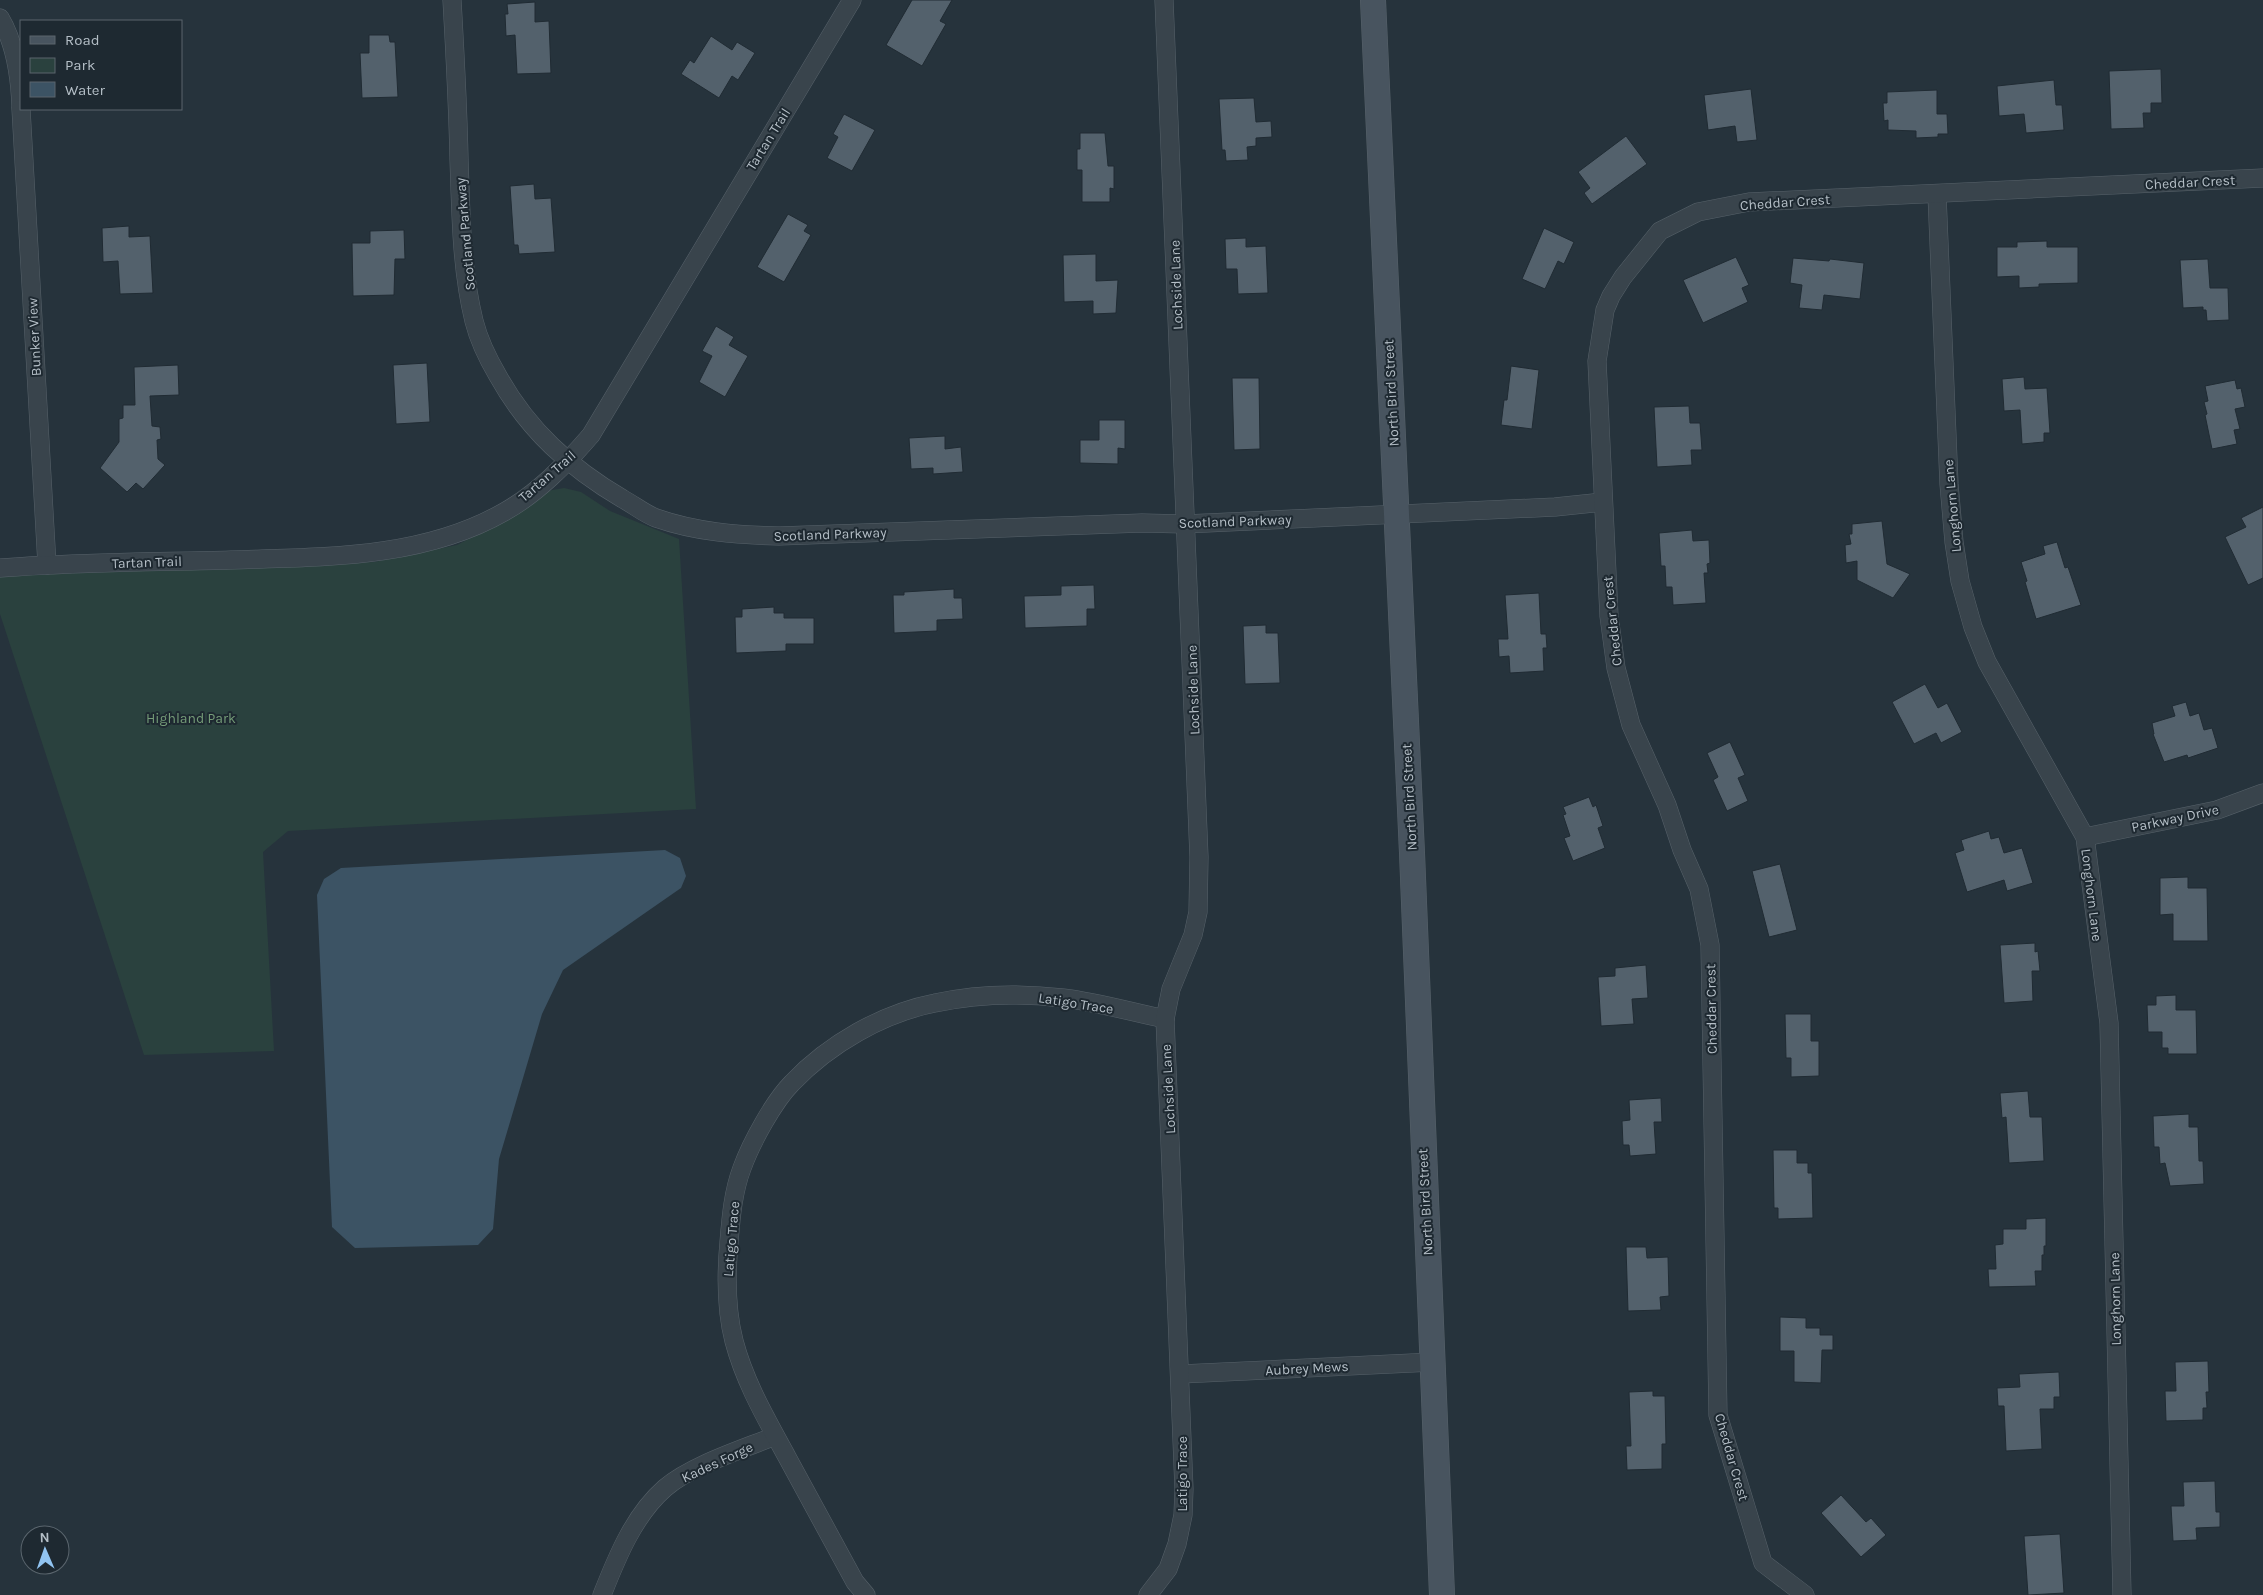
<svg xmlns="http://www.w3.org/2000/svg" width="2263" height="1595" viewBox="0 0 2263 1595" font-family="Karla,sans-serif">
<rect width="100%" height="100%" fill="#26333c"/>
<path fill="#2a413e" d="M564,488L581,492L610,511L679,539L696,809L288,831L263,852L274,1051L144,1055L0,614V576L374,562L457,545L515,515L547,491Z"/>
<path fill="#3c5364" d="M665,850L680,858L686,876L681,888L563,970L542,1014L499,1159L493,1229L478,1245L355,1248L332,1227L317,895L324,879L341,868Z"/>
<g fill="#53616c" stroke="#202b33">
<path d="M912,0H952L940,21L946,24L922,66L886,45Z"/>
<path d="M535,2V22L549,21L551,73L517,74L515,35L506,36L505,14H508L507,4Z"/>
<path d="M369,35H389L390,42H395L398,97L362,98L360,53H369Z"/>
<path d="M711,36L732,50L737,42L755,53L738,80L732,76L719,98L681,74L690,60L694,63Z"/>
<path d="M2161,69L2162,103H2151V113H2143L2144,128L2111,129L2109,71Z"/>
<path d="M2054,80L2056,105H2062L2064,130L2026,133L2024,114L1999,116L1997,86Z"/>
<path d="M1751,89L1757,140L1737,142L1735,126L1708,130L1704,95Z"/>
<path d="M1937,90V114H1947L1948,134H1938V137L1916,138V131L1888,130V120L1884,121L1883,103H1887V92Z"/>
<path d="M1254,98L1256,122L1271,121L1272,137L1256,138V146L1247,147L1248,160L1226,161L1225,150H1222L1219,99Z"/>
<path d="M844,114L875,130L852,171L827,158L838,137L833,134Z"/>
<path d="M1080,133H1105L1108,166H1114V189L1110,188V202H1082V170H1077V149H1080Z"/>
<path d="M1626,136L1647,164L1592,204L1584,193L1590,188L1578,172Z"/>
<path d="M534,184L535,199L551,198L555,252L519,254L518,245H514L510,186Z"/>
<path d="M788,214L808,225L804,231L811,235L784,282L757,267Z"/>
<path d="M129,226V237L150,236L153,293L120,294L118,261L103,262L102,228Z"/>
<path d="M1544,228L1574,242L1564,264L1558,261L1545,289L1522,279Z"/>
<path d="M404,230L405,259H395L394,295L353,296L352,243H370V231Z"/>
<path d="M1246,238V247L1266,246L1268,293L1238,294L1237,269H1226L1225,239Z"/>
<path d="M2047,241V247H2078V283L2039,284V287L2019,288V276L1997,277V247H2017V242Z"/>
<path d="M1096,254V281L1118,280L1116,313L1093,314V301L1064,302L1063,255Z"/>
<path d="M1736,257L1749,285L1742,288L1748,302L1703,323L1683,280Z"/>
<path d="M1793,258L1829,261L1830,259L1864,263L1860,299L1824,295L1822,310L1799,308L1802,285L1790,283Z"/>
<path d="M2208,259L2210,288H2228L2229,320L2207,321L2206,310H2203V307L2183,308L2180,260Z"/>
<path d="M716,326L734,337L729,345L748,356L725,397L699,382L712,356L702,351Z"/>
<path d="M427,363L430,422L396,424L393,365Z"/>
<path d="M178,365L179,395L150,396L152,426L160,427L161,439L157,440L158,459L165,465L143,489L136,483L127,492L100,468L119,442V419L123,418V405H135L134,367Z"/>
<path d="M1511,366L1539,370L1532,429L1501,425L1504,400H1507Z"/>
<path d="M2024,377L2025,389L2047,388L2050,433H2044V442L2022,444L2020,410L2004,411L2002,379Z"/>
<path d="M1232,378H1259L1260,449L1234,450Z"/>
<path d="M2235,380L2237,389L2241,388L2245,407L2235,409L2240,429L2234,430L2237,444L2212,449L2205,415L2207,414L2204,402L2208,401L2205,386Z"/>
<path d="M1689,406L1690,423H1700L1702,450H1691L1692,465L1657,467L1654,407Z"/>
<path d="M1099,420H1125V449L1118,448V464L1080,463V440H1099Z"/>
<path d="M945,436V449L961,447L963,472L933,474V468L911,469L909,438Z"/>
<path d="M2263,507V578L2248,585L2225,537L2246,527L2241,518Z"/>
<path d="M1882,521L1887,564L1910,574L1893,598L1857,580V561L1846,563L1845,545L1851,544L1849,534H1852V524Z"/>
<path d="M1692,530L1693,541L1709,540L1710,563L1707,564L1708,573H1704L1706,603L1673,605L1672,587H1666L1665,566H1661L1659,533Z"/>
<path d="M2057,542L2065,568L2068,567L2081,605L2036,619L2025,582L2027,581L2021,562L2045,554L2043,546Z"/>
<path d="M1094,585L1095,609H1087V626L1025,628L1024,596L1061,595V586Z"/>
<path d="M954,589V598H962L963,619L937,620V631L894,633L893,595H904V592Z"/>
<path d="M1539,593L1541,634H1546L1547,648H1543L1544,671L1510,673L1509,656L1499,657L1498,639H1508L1505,595Z"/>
<path d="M774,607V613H784V618H814V644H786V651L736,653L735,617H742V609Z"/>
<path d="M1266,625V633H1278L1280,683L1245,684L1243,626Z"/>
<path d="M1925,684L1938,708L1947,703L1962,732L1941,743L1936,733L1914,744L1892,702Z"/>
<path d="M2186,702L2190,716L2199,713L2204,730L2212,728L2218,748L2188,758L2187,755L2164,762L2153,734H2154L2152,723L2175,716L2172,706Z"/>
<path d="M1730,742L1745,775L1738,778L1748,801L1727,811L1713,780L1718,777L1707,753Z"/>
<path d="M1589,797L1593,807L1596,805L1603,826L1598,828L1605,848L1573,861L1564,838L1570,836L1563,815L1566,814L1563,807Z"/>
<path d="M1989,831L1991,839L1999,837L2004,853L2022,848L2033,883L2007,891L2004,880L1967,892L1955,853L1964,850L1961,840Z"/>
<path d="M1780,864L1797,930L1769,937L1752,871Z"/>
<path d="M2188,877V888H2207L2208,941H2173V914L2160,915V878Z"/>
<path d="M2035,943V952L2038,951L2040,971H2032L2033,1001L2004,1003L2000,945Z"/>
<path d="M1646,965L1648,998L1632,999L1634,1024L1601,1026L1598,977L1615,976V968Z"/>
<path d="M2176,995V1010H2196L2197,1054H2168V1048H2162V1032H2148L2147,1005H2156V996Z"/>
<path d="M1785,1014H1811V1041H1819V1076L1791,1077V1058H1786Z"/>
<path d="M2028,1091L2030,1117H2042L2044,1161L2009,1163L2006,1117L2002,1118L2000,1093Z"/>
<path d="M1661,1098L1662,1122H1654L1656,1154L1630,1156L1629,1145H1623L1622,1121L1630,1120L1629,1100Z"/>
<path d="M2189,1114V1127H2198L2199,1161H2203L2204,1184L2170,1186L2165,1163L2160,1164L2159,1147H2154L2153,1116Z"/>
<path d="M1773,1150H1797V1163H1808V1173H1812L1813,1218L1778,1219V1208H1774Z"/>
<path d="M2046,1218V1246H2044V1255H2042V1271H2035L2036,1286L1989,1287L1988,1269H1996L1995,1245L2003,1244V1229H2026V1219Z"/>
<path d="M1626,1247H1646L1647,1258L1668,1257L1669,1296L1660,1297L1661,1310L1628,1311Z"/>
<path d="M1780,1317L1806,1318V1328H1820V1335H1833V1350H1822L1821,1383L1794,1382V1351H1780Z"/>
<path d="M2208,1361L2209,1392H2206L2207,1408H2203V1420L2166,1421L2165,1391H2176L2175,1362Z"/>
<path d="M2059,1372L2060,1397H2054V1409H2040L2042,1449L2006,1451L2004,1406H1998L1997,1388L2020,1387L2019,1374Z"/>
<path d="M1653,1391V1396H1665L1666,1444H1662V1469L1627,1470L1626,1446H1631L1629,1392Z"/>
<path d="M2215,1481L2216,1512H2220V1527L2196,1528L2197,1540L2173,1541L2171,1506H2184L2183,1482Z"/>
<path d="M1841,1495L1866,1522L1871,1518L1886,1535L1861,1557L1821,1513Z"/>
<path d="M2060,1534L2064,1593L2028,1595L2024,1536Z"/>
</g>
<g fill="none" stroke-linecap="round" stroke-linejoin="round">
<g stroke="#57626a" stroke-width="19">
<g id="street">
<path d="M452,0C455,53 458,106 459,159C461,213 461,268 474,321C479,341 488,359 498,376C528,430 570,468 623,499C634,505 645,514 656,518C696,532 737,535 779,536L1142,523L1185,524L1555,507L1603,502"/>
<path d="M0,18C15,43 20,78 21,107"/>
<path d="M21,109L47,565"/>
<path d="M1937,195L1949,484L1954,542L1960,581L1973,627L1987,662L2085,837L2109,1023L2122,1595"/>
<path d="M0,568C77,562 154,562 231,560C322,557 422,559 504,512C538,493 566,464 591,435L852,0"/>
<path d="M2085,837L2217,810L2263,793"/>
<path d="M1181,1374L1433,1362"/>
<path d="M602,1595C617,1557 634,1515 665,1488C692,1465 743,1449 775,1436"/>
<path d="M866,1595L855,1582C833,1541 810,1499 787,1457C767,1420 745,1383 734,1341C726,1310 726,1275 729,1242C731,1217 733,1192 742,1168C751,1143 774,1101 792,1083C829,1044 883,1013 935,1003C976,994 1021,993 1063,998C1097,1002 1131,1012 1165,1019"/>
<path d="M1148,1595L1168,1569L1177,1544L1183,1515L1184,1489L1165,1019L1171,989L1193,935L1198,912L1199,857L1164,0"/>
<path d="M1805,1595L1763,1563L1718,1415L1710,945L1699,889L1682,850L1667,805L1631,725L1616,668L1609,616L1597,361L1605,310L1611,296L1623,277L1660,231L1698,212L1749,202L2263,178"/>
</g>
</g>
<g stroke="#57626a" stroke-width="26">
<path id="secondary" d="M1373,0L1412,853L1442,1595"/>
</g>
<use href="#street" stroke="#39444c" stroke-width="18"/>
<use href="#secondary" stroke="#48545f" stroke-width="25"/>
</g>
<g text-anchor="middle" stroke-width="4" stroke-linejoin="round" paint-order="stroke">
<g font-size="14" fill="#b5bfc7" stroke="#1e2931">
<text transform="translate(768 139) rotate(-58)" y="5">Tartan Trail</text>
<text transform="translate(2190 182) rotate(-3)" y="5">Cheddar Crest</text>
<text transform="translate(1785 202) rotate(-4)" y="5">Cheddar Crest</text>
<text transform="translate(465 234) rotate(-95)" y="5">Scotland Parkway</text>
<text transform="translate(1176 285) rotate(-92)" y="5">Lochside Lane</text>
<text transform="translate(34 337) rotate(-93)" y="5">Bunker View</text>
<text transform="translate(1391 393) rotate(-93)" y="5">North Bird Street</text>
<text transform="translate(547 476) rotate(-41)" y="5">Tartan Trail</text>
<text transform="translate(1952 506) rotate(-95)" y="5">Longhorn Lane</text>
<text transform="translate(1235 521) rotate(-2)" y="5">Scotland Parkway</text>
<text transform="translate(830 534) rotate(-2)" y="5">Scotland Parkway</text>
<text transform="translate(147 562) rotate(-2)" y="5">Tartan Trail</text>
<text transform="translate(1612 621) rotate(-96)" y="5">Cheddar Crest</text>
<text transform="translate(1193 690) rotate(-92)" y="5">Lochside Lane</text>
<text transform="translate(1409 797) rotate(-93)" y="5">North Bird Street</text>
<text transform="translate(2175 818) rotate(-12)" y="5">Parkway Drive</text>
<text transform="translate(2092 895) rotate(83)" y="5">Longhorn Lane</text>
<text transform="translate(1076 1003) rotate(9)" y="5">Latigo Trace</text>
<text transform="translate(1711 1009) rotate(-91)" y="5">Cheddar Crest</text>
<text transform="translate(1168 1089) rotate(-93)" y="5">Lochside Lane</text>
<text transform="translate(1425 1202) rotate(-93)" y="5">North Bird Street</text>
<text transform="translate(731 1239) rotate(-85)" y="5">Latigo Trace</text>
<text transform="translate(2115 1299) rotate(-91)" y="5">Longhorn Lane</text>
<text transform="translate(1307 1368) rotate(-3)" y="5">Aubrey Mews</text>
<text transform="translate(1732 1457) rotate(74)" y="5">Cheddar Crest</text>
<text transform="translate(717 1462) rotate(-25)" y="5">Kades Forge</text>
<text transform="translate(1182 1474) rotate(-90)" y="5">Latigo Trace</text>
</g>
<g font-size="14" fill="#759c78" stroke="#1e2931">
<text x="191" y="723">Highland Park</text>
</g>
</g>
<rect x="20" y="20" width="162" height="90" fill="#1e2931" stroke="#5a656d"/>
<rect x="30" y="36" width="25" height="8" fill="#48545f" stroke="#5a656d"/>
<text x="65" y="45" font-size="15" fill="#b5bfc7">Road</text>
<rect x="30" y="58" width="25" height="15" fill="#2a413e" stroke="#5a656d"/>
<text x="65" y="70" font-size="15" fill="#b5bfc7">Park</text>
<rect x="30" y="82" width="25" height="15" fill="#3c5364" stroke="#5a656d"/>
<text x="65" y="95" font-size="15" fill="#b5bfc7">Water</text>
<g transform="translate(45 1550) rotate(358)"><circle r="24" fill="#1e2931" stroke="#5a656d"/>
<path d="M0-4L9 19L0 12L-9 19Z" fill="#91c4f1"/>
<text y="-8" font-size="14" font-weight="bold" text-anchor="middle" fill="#b5bfc7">N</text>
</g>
</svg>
